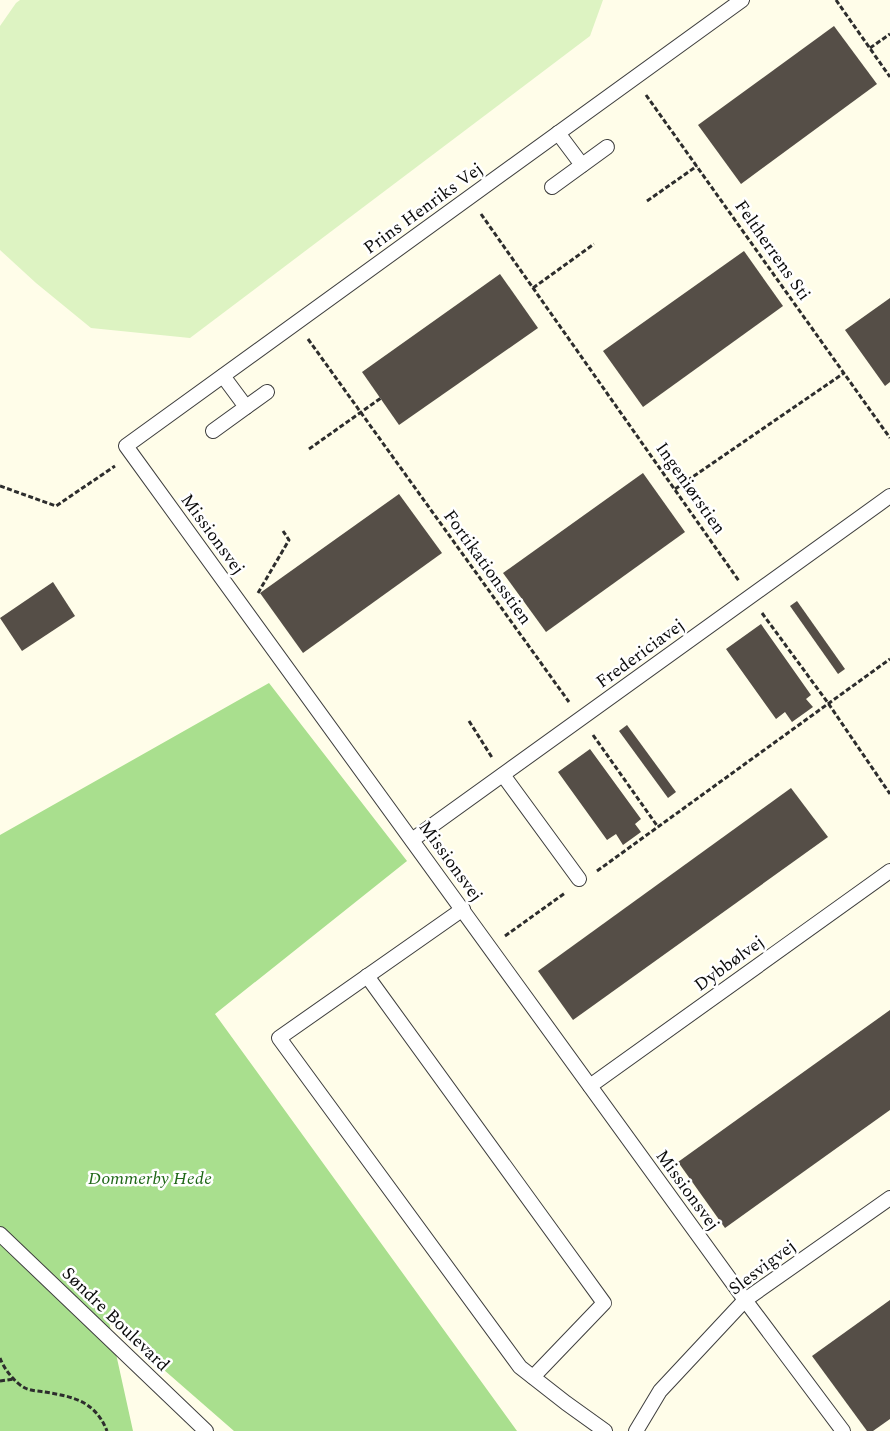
<svg xmlns="http://www.w3.org/2000/svg" width="890" height="1431" viewBox="0 0 890 1431" font-family="Spectral,serif">
<rect width="100%" height="100%" fill="#fffde9"/>
<path fill="#a9df8e" d="M269,683L407,861L215,1014L517,1431H234L109,1322L133,1431H0V835Z"/>
<path fill="#ddf3c2" d="M20,0H603L590,36L190,338L91,328L36,283L0,250V26L16,3Z"/>
<g fill="#554e47">
<path d="M834,26L877,84L741,184L698,125Z"/>
<path d="M744,251L783,306L643,407L603,351Z"/>
<path d="M500,274L538,328L399,425L362,372Z"/>
<path d="M890,298V382L885,386L845,330Z"/>
<path d="M643,473L685,532L546,632L503,573Z"/>
<path d="M399,494L442,553L303,653L260,593Z"/>
<path d="M53,582L75,616L22,651L0,618Z"/>
<path d="M797,601L845,669L838,674L790,606Z"/>
<path d="M761,624L811,695L806,699L813,707L792,722L785,712L776,719L726,649Z"/>
<path d="M627,725L676,792L668,798L619,731Z"/>
<path d="M590,749L641,819L635,824L641,832L623,845L616,834L607,840L558,772Z"/>
<path d="M791,788L828,837L573,1020L538,971Z"/>
<path d="M890,1010V1110L725,1228L678,1162Z"/>
<path d="M890,1300V1419L873,1431H867L812,1356Z"/>
</g>
<g fill="none" stroke-linecap="round" stroke-linejoin="round">
<g stroke="#3e3e3e" stroke-width="16">
<g id="lane">
<path d="M742,0L126,446L745,1300L843,1431"/>
<path d="M558,133L582,165"/>
<path d="M552,187L607,147"/>
<path d="M223,376L246,407"/>
<path d="M213,431L267,392"/>
<path d="M503,775L579,879"/>
<path d="M412,840L890,496"/>
<path d="M463,909L279,1038L520,1367L566,1403L605,1431"/>
<path d="M367,976L604,1303L533,1377"/>
<path d="M590,1086L890,871"/>
<path d="M0,1234L206,1431"/>
<path d="M636,1431L660,1391L745,1300L890,1198"/>
</g>
</g>
<g stroke="#2d2d2d" stroke-width="3" stroke-dasharray="5 2.5" stroke-linecap="butt">
<path d="M836,0L890,77"/>
<path d="M870,48L890,34"/>
<path d="M646,95L890,438"/>
<path d="M647,201L697,166"/>
<path d="M481,214L739,581"/>
<path d="M533,288L594,244"/>
<path d="M308,339L569,702"/>
<path d="M309,449L381,398"/>
<path d="M0,486L56,506L115,466"/>
<path d="M675,489L844,373"/>
<path d="M258,593L289,540L283,531"/>
<path d="M762,613L828,703L890,794"/>
<path d="M469,721L493,759"/>
<path d="M593,735L658,827"/>
<path d="M597,871L890,659"/>
<path d="M505,936L565,893"/>
<path d="M0,1358C4,1369 15,1383 25,1388C31,1391 39,1391 45,1392C74,1397 95,1401 107,1431"/>
<path d="M0,1381L14,1379"/>
</g>
<use href="#lane" stroke="#fff" stroke-width="14"/>
</g>
<g text-anchor="middle" stroke-width="5" stroke-linejoin="round" paint-order="stroke">
<g font-size="18" fill="#0b0b0b" stroke="#fff">
<text transform="translate(423 208) rotate(-36)" y="6">Prins Henriks Vej</text>
<text transform="translate(773 250) rotate(55)" y="6">Feltherrens Sti</text>
<text transform="translate(691 488) rotate(55)" y="6">Ingeniørstien</text>
<text transform="translate(213 534) rotate(54)" y="6">Missionsvej</text>
<text transform="translate(488 567) rotate(54)" y="6">Fortikationsstien</text>
<text transform="translate(640 653) rotate(-36)" y="6">Fredericiavej</text>
<text transform="translate(451 861) rotate(54)" y="6">Missionsvej</text>
<text transform="translate(729 963) rotate(-36)" y="6">Dybbølvej</text>
<text transform="translate(688 1190) rotate(54)" y="6">Missionsvej</text>
<text transform="translate(762 1267) rotate(-37)" y="6">Slesvigvej</text>
<text transform="translate(116 1319) rotate(44)" y="6">Søndre Boulevard</text>
</g>
<g font-size="18" font-style="italic" fill="#1f6817" stroke="#fff">
<text x="150" y="1184">Dommerby Hede</text>
</g>
</g>
</svg>
